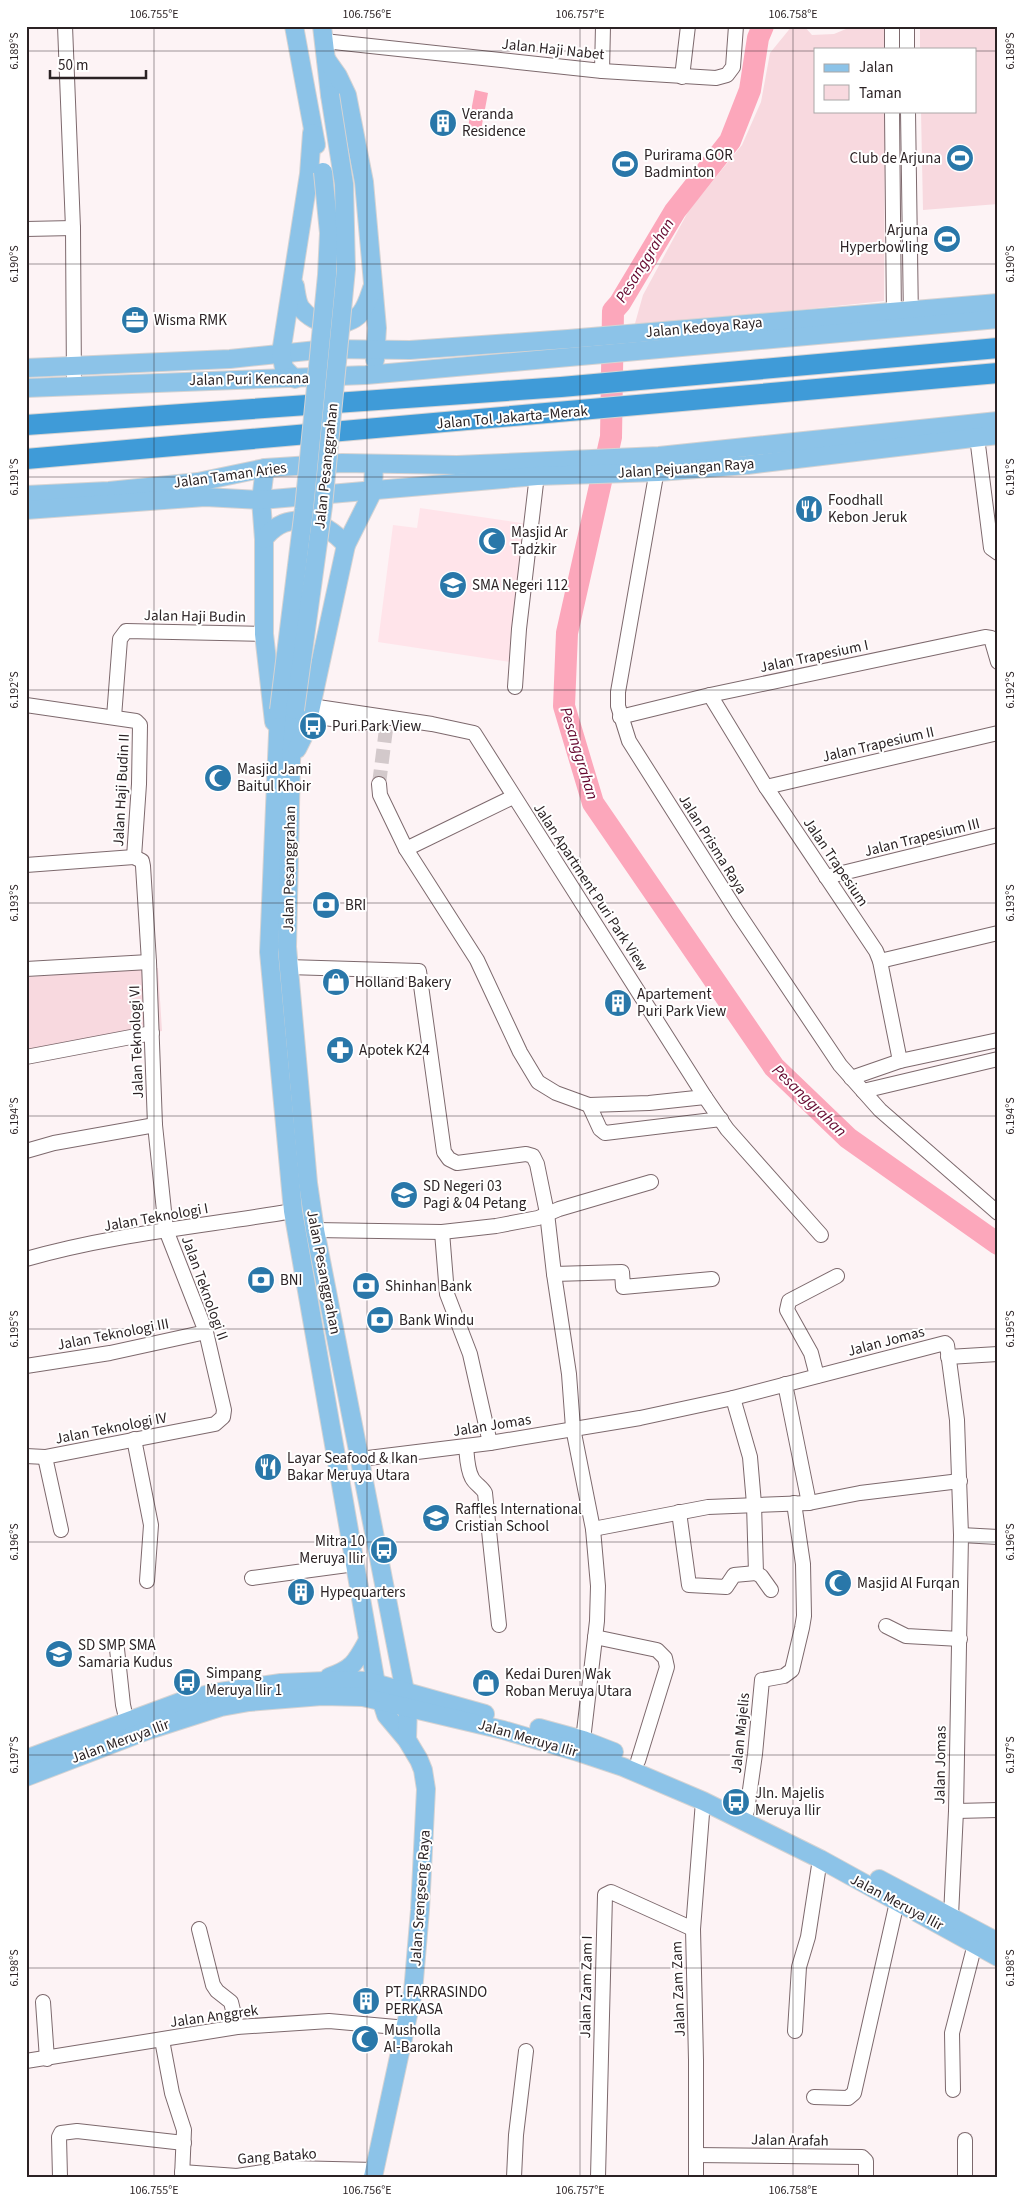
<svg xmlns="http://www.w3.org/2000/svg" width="1024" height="2203" viewBox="0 0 1024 2203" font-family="'Source Sans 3',sans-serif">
<rect width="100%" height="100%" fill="#fdf3f5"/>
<path fill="#ffe4ea" d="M420,508L528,524L510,662L378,642L393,525L417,528Z"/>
<g fill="#f8d9df">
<path d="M792,26H804L812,35L834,34L853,26H885V49H815V111H885L884,301L634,327L643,295L689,210L742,145L761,102L770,53Z"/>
<path d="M920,26H998V204L923,210L921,111H975V49H920Z"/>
<path d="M158,968L162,1031L26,1054V977Z"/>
</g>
<path fill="#fca7bb" d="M475,90L488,93L481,130L468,127Z"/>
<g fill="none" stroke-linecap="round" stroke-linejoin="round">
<path stroke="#fca7bb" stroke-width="22" d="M763,26L758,38L750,90L730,141L675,211L620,303L613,311L611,437L567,633L564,706L593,803L774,1067L848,1138L998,1244"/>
<path stroke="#d3c9cb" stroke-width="14" stroke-dasharray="14 7" stroke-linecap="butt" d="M379,784L386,729"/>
<g stroke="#7d696d" stroke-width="16">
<g id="minor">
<path d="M65,26L73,228L74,385"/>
<path d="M892,26V49"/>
<path d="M907,26V49"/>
<path d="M324,41L602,71L716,78L727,75L733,67L736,26"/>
<path d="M602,71L603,26"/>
<path d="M682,77L688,26"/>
<path d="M892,111L894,320"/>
<path d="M908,111L911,320"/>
<path d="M26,229L73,228"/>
<path d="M976,429L991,548L998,553"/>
<path d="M658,464L618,692V706L629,741L738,913L840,1065L880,1110L998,1213"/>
<path d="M515,687L519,629L538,466"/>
<path d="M710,695L766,787L876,951L880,961L900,1061"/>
<path d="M26,705L136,721L140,725L139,784L134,857"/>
<path d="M311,706L432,724L474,733L705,1097L727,1129L821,1235"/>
<path d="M309,716L363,723"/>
<path d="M114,717L120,639L126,631L264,634"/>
<path d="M620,717L710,695L985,637L991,638L998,662"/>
<path d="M379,784L380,795L406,849L477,960L520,1052L538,1082L556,1093L589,1105L649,1103L705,1097"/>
<path d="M766,787L998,733"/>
<path d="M406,849L513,797"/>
<path d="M26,865L134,857"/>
<path d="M826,877L998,835"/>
<path d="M880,961L998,933"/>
<path d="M288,967L419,971L444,1152L449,1159L457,1163L526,1154L533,1156L537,1164L547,1213L554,1274L569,1374L573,1428L593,1529L598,1586L597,1621L583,1740"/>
<path d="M26,969L149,962"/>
<path d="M26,1057L152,1033"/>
<path d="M851,1078L900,1061L998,1040"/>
<path d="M863,1091L998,1059"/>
<path d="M589,1105L600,1129L605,1133L721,1119"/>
<path d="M26,1151L54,1143L155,1125"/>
<path d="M315,1230L442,1232L496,1226L538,1218L559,1209L651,1182"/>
<path d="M442,1232L447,1294L470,1354L490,1443"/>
<path d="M26,1259C113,1234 204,1226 293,1211"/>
<path d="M554,1274L622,1272L623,1287L712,1279"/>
<path d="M948,1357L998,1354"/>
<path d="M26,1366L110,1353L206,1332"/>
<path d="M817,1376L811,1353L787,1310L789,1301L837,1276"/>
<path d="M785,1384L809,1503"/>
<path d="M733,1398L750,1457L754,1504L756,1573L761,1576L771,1590"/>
<path d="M134,1439L151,1525L147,1581"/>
<path d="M466,1446C467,1456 467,1469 472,1478C475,1484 482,1487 485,1493L499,1625"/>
<path d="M26,1456L45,1457"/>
<path d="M360,1459L490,1443L640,1418L733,1398L945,1343L947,1345L957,1420L961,1535L956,1811L951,1916"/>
<path d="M679,1512L689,1585L726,1587L734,1575L756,1573"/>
<path d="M593,1529L708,1507L809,1503L860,1493L960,1481"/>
<path d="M61,1530L45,1457L215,1424L223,1417L224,1410L206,1332L166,1230L155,1125L149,962L143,866L142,861L134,857"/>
<path d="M961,1535L998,1537"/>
<path d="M252,1578L355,1564"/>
<path d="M886,1626L906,1636L960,1639"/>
<path d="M595,1637L657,1650L665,1658L667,1667L638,1761"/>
<path d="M117,1649L123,1705L127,1722"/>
<path d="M747,1811L755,1754L762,1680L784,1676L792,1670L802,1628L804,1616L803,1564L794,1503"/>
<path d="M956,1811L998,1810"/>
<path d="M199,1929L213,1985L217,1991L231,2002L237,2027"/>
<path d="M43,2002L47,2059"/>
<path d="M795,2031L799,1967L808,1937L820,1859"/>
<path d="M162,2040L172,2093L184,2130L182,2177"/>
<path d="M26,2061L237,2027L329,2021L407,2028"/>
<path d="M953,2090L952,2033L975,1944"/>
<path d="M814,2097L848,2098L854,2093L897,1902"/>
<path d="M696,2155L862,2157L866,2161V2177"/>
<path d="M182,2172L237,2176L290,2168L375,2170"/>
<path d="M60,2177L59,2137L61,2133L77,2131L184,2143"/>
<path d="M514,2177L516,2135L526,2051"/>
<path d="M598,2177L605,1895L611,1892L693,1929"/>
<path d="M696,2177V2060L693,1929L703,1801"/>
<path d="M965,2177V2140"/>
</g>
</g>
<g stroke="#d5d3d3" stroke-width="20">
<g id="major">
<path d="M294,26L316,145"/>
<path d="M322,26L330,95"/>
<path d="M326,59L338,76L347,95L364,182L377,328L375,360"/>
<path d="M295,286C296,292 297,303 301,308C314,326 346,330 361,313C367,305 369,297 372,288"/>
<path d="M26,368L230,359L327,349L410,350L568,339L998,303"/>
<path d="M295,379L284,368L281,353L309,174L312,133"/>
<path d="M26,388L366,375L998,319"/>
<path d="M265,468L261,500L264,539V634L274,722"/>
<path d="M26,495L109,491L198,482L265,468L342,463L457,465L659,456L998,421"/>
<path d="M26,510L205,497L261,500L537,476L658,472L747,465L998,435"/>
<path d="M264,539C287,508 324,520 346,545"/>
<path d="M279,710L269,952L293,1211L376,1684L386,1715L407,1740L419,1760L423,1770L426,1789L420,1910L413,1992L373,2177"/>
<path d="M295,710L291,761L287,947L308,1183L315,1230L408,1707L407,1740"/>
<path d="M297,749L305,733L309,716L346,545L373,491L374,464"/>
<path d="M329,1677C353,1669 356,1662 368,1640"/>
<path d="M539,1728L583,1740L614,1752"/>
<path d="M26,1759L180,1702L213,1693L281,1683L348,1680L367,1681L485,1714"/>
<path d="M26,1777L146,1731L221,1707L249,1702L322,1696L363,1697L503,1730L578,1752L623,1767L703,1801L820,1859L998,1957"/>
<path d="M879,1879L998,1942"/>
</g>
</g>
<g stroke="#d5d3d3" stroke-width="22">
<g id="highway">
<path d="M26,425L561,387L998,348"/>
<path d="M26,459L998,373"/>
</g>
</g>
<use href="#minor" stroke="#fff" stroke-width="14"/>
<use href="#major" stroke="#8cc3e8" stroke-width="18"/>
<use href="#highway" stroke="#3f9bd8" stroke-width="20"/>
<g stroke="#d5d3d3" stroke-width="20" stroke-linecap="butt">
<g id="major-bridge">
<path d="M279,710L304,509L327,275L329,233L323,172"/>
<path d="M295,710L323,506L346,269L344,184L330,95"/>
</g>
</g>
<use href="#major-bridge" stroke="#8cc3e8" stroke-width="18"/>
</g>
<path fill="none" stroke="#2b2224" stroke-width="1" stroke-opacity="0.45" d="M154,26V2177M367,26V2177M580,26V2177M793,26V2177M26,51H815M975,51H998M26,264H998M26,477H998M26,690H998M26,903H998M26,1116H998M26,1329H998M26,1542H998M26,1755H998M26,1968H998"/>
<defs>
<g id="building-disc" transform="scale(1.4375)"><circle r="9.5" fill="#2977a9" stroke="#fff"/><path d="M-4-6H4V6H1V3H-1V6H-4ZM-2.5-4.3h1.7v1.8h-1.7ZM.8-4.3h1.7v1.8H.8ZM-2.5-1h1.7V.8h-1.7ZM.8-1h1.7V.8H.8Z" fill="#fff"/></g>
<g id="stadium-disc" transform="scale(1.4375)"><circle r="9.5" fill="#2977a9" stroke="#fff"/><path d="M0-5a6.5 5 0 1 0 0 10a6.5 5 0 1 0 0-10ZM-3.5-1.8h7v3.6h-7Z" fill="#fff"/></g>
<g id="office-disc" transform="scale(1.4375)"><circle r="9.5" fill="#2977a9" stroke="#fff"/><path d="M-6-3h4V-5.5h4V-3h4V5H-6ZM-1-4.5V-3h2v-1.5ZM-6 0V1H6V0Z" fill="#fff"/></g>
<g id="restaurant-disc" transform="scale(1.4375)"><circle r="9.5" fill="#2977a9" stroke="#fff"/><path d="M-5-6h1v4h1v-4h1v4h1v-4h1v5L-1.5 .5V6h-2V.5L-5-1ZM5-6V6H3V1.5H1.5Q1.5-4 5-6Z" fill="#fff"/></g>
<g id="mosque-disc" transform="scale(1.4375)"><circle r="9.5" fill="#2977a9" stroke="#fff"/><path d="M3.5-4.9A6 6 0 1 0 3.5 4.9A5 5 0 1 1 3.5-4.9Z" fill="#fff"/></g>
<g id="school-disc" transform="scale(1.4375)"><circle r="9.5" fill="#2977a9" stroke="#fff"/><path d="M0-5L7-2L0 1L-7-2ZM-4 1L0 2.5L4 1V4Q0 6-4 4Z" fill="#fff"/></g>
<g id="bus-disc" transform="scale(1.4375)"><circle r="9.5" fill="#2977a9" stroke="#fff"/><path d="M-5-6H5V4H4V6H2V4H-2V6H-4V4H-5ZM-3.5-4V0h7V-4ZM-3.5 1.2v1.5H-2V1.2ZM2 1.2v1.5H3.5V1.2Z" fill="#fff"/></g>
<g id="bank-disc" transform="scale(1.4375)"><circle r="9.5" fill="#2977a9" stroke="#fff"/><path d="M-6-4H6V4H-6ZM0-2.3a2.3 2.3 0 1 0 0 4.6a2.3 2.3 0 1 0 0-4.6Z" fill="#fff"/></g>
<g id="shop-disc" transform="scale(1.4375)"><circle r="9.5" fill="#2977a9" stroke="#fff"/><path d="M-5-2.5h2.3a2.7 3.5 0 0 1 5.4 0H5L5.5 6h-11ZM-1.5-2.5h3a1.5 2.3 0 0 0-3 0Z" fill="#fff"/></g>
<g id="pharmacy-disc" transform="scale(1.4375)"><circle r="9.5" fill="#2977a9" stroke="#fff"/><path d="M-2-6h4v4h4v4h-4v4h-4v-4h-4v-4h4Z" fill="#fff"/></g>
</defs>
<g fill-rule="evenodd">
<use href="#building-disc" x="443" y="123"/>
<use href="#stadium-disc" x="960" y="158"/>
<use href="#stadium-disc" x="625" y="164"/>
<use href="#stadium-disc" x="947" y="239"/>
<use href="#office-disc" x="135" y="320"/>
<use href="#restaurant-disc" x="809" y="509"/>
<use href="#mosque-disc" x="492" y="541"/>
<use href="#school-disc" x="453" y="585"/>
<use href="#bus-disc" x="313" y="726"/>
<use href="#mosque-disc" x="218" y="778"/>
<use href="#bank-disc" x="326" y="905"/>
<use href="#shop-disc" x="336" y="982"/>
<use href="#building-disc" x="618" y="1003"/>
<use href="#pharmacy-disc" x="340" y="1050"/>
<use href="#school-disc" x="404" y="1195"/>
<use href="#bank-disc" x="261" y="1280"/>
<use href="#bank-disc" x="366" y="1286"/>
<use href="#bank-disc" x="380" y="1320"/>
<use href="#restaurant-disc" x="268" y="1467"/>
<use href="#school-disc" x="436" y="1518"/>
<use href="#bus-disc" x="384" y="1550"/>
<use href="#mosque-disc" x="838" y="1583"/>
<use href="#building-disc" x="301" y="1592"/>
<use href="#school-disc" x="59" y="1654"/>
<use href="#bus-disc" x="187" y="1682"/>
<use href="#shop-disc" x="486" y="1683"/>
<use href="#bus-disc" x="736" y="1802"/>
<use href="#building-disc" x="366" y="2001"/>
<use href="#mosque-disc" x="365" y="2039"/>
</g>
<g text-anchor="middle" stroke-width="4" stroke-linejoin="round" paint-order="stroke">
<g font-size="15" fill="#2b2224" stroke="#fff">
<text transform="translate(553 49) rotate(6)" y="5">Jalan Haji Nabet</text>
<text transform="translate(704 327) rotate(-5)" y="5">Jalan Kedoya Raya</text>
<text transform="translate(249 379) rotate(-1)" y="5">Jalan Puri Kencana</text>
<text transform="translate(512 417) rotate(-5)" y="5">Jalan Tol Jakarta–Merak</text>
<text transform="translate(326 466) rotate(-84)" y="5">Jalan Pesanggrahan</text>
<text transform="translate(686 468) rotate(-4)" y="5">Jalan Pejuangan Raya</text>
<text transform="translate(230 475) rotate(-8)" y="5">Jalan Taman Aries</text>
<text transform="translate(195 616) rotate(1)" y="5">Jalan Haji Budin</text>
<text transform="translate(814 656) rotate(-12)" y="5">Jalan Trapesium I</text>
<text transform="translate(878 744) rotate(-13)" y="5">Jalan Trapesium II</text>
<text transform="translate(121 790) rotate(-87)" y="5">Jalan Haji Budin II</text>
<text transform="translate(922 837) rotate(-14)" y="5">Jalan Trapesium III</text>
<text transform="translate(713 844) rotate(58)" y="5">Jalan Prisma Raya</text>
<text transform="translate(836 862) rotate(56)" y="5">Jalan Trapesium</text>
<text transform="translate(289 869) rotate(-89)" y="5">Jalan Pesanggrahan</text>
<text transform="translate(591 887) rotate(57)" y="5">Jalan Apartment Puri Park View</text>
<text transform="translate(136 1042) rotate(-92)" y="5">Jalan Teknologi VI</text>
<text transform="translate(156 1217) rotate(-10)" y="5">Jalan Teknologi I</text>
<text transform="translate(324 1272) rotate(79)" y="5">Jalan Pesanggrahan</text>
<text transform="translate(205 1288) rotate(70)" y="5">Jalan Teknologi II</text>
<text transform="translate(113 1334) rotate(-11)" y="5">Jalan Teknologi III</text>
<text transform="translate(886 1341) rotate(-15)" y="5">Jalan Jomas</text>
<text transform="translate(492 1425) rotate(-9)" y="5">Jalan Jomas</text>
<text transform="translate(111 1428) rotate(-11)" y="5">Jalan Teknologi IV</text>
<text transform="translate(740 1733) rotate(-84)" y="5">Jalan Majelis</text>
<text transform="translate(528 1738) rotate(16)" y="5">Jalan Meruya Ilir</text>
<text transform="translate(120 1741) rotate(-20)" y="5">Jalan Meruya Ilir</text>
<text transform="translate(940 1765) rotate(-89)" y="5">Jalan Jomas</text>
<text transform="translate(420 1898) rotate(-86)" y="5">Jalan Srengseng Raya</text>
<text transform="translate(897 1902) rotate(28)" y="5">Jalan Meruya Ilir</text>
<text transform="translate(586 1987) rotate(-89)" y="5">Jalan Zam Zam I</text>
<text transform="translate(678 1989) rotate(-92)" y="5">Jalan Zam Zam</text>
<text transform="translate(214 2016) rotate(-8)" y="5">Jalan Anggrek</text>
<text transform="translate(790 2140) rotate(1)" y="5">Jalan Arafah</text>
<text transform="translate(277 2156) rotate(-4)" y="5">Gang Batako</text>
</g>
<g font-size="15" fill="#2b2224" stroke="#fff" text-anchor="start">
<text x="462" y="119">Veranda<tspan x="462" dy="17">Residence</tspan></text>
<text x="644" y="160">Purirama GOR<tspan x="644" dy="17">Badminton</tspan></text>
<text x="941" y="163" text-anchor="end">Club de Arjuna</text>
<text x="928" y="235" text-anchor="end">Arjuna<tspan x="928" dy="17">Hyperbowling</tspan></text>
<text x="154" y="325">Wisma RMK</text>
<text x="828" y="505">Foodhall<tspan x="828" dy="17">Kebon Jeruk</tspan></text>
<text x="511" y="537">Masjid Ar<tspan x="511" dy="17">Tadzkir</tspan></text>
<text x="472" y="590">SMA Negeri 112</text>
<text x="332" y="731">Puri Park View</text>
<text x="237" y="774">Masjid Jami<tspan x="237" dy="17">Baitul Khoir</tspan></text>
<text x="345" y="910">BRI</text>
<text x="355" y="987">Holland Bakery</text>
<text x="637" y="999">Apartement<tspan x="637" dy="17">Puri Park View</tspan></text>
<text x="359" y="1055">Apotek K24</text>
<text x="423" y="1191">SD Negeri 03<tspan x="423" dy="17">Pagi &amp; 04 Petang</tspan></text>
<text x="280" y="1285">BNI</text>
<text x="385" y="1291">Shinhan Bank</text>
<text x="399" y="1325">Bank Windu</text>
<text x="287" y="1463">Layar Seafood &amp; Ikan<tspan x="287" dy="17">Bakar Meruya Utara</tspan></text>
<text x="455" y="1514">Raffles International<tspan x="455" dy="17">Cristian School</tspan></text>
<text x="365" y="1546" text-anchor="end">Mitra 10<tspan x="365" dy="17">Meruya Ilir</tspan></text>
<text x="857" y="1588">Masjid Al Furqan</text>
<text x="320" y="1597">Hypequarters</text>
<text x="78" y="1650">SD SMP SMA<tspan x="78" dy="17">Samaria Kudus</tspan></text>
<text x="206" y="1678">Simpang<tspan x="206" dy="17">Meruya Ilir 1</tspan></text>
<text x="505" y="1679">Kedai Duren Wak<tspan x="505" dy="17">Roban Meruya Utara</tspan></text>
<text x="755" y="1798">Jln. Majelis<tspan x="755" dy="17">Meruya Ilir</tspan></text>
<text x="385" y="1997">PT. FARRASINDO<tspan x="385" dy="17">PERKASA</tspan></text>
<text x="384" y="2035">Musholla<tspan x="384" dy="17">Al-Barokah</tspan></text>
</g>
<g font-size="16" font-style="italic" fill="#65062e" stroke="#fff">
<text transform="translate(644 260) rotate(-58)" y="6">Pesanggrahan</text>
<text transform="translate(580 753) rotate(73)" y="6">Pesanggrahan</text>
<text transform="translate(810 1100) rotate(44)" y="6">Pesanggrahan</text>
</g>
</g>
<rect width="1024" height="2203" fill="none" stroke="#ffffff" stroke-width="55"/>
<rect x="814" y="48" width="162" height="65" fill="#ffffff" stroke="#aaa7a7"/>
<rect x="824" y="64" width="25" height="8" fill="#8cc3e8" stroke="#aaa7a7"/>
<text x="859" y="72" font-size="15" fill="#2b2224">Jalan</text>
<rect x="824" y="85" width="25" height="15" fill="#f8d9df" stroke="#aaa7a7"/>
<text x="859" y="98" font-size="15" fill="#2b2224">Taman</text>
<path d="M50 70v8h96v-8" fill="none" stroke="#2b2224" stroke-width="2.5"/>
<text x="58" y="70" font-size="15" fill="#2b2224" stroke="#ffffff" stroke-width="4" paint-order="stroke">50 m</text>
<rect x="28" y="28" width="968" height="2148" fill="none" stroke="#2b2224" stroke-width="2"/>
<g font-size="12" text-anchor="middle" fill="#2b2224">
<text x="154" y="18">106.755°E</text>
<text x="367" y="18">106.756°E</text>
<text x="580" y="18">106.757°E</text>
<text x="793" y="18">106.758°E</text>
<text transform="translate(14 51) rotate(-90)" y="4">6.189°S</text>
<text transform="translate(1010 51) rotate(-90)" y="4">6.189°S</text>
<text transform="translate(14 264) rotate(-90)" y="4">6.190°S</text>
<text transform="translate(1010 264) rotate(-90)" y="4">6.190°S</text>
<text transform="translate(14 477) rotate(-90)" y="4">6.191°S</text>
<text transform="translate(1010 477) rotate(-90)" y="4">6.191°S</text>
<text transform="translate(14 690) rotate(-90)" y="4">6.192°S</text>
<text transform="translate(1010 690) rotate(-90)" y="4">6.192°S</text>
<text transform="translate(14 903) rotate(-90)" y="4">6.193°S</text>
<text transform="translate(1010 903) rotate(-90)" y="4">6.193°S</text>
<text transform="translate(14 1116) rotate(-90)" y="4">6.194°S</text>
<text transform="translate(1010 1116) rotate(-90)" y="4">6.194°S</text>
<text transform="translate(14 1329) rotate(-90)" y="4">6.195°S</text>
<text transform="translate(1010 1329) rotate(-90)" y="4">6.195°S</text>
<text transform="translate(14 1542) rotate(-90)" y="4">6.196°S</text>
<text transform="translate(1010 1542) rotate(-90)" y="4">6.196°S</text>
<text transform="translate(14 1755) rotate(-90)" y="4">6.197°S</text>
<text transform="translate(1010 1755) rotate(-90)" y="4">6.197°S</text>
<text transform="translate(14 1968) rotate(-90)" y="4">6.198°S</text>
<text transform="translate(1010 1968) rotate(-90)" y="4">6.198°S</text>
<text x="154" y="2194">106.755°E</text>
<text x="367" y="2194">106.756°E</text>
<text x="580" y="2194">106.757°E</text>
<text x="793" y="2194">106.758°E</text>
</g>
</svg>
